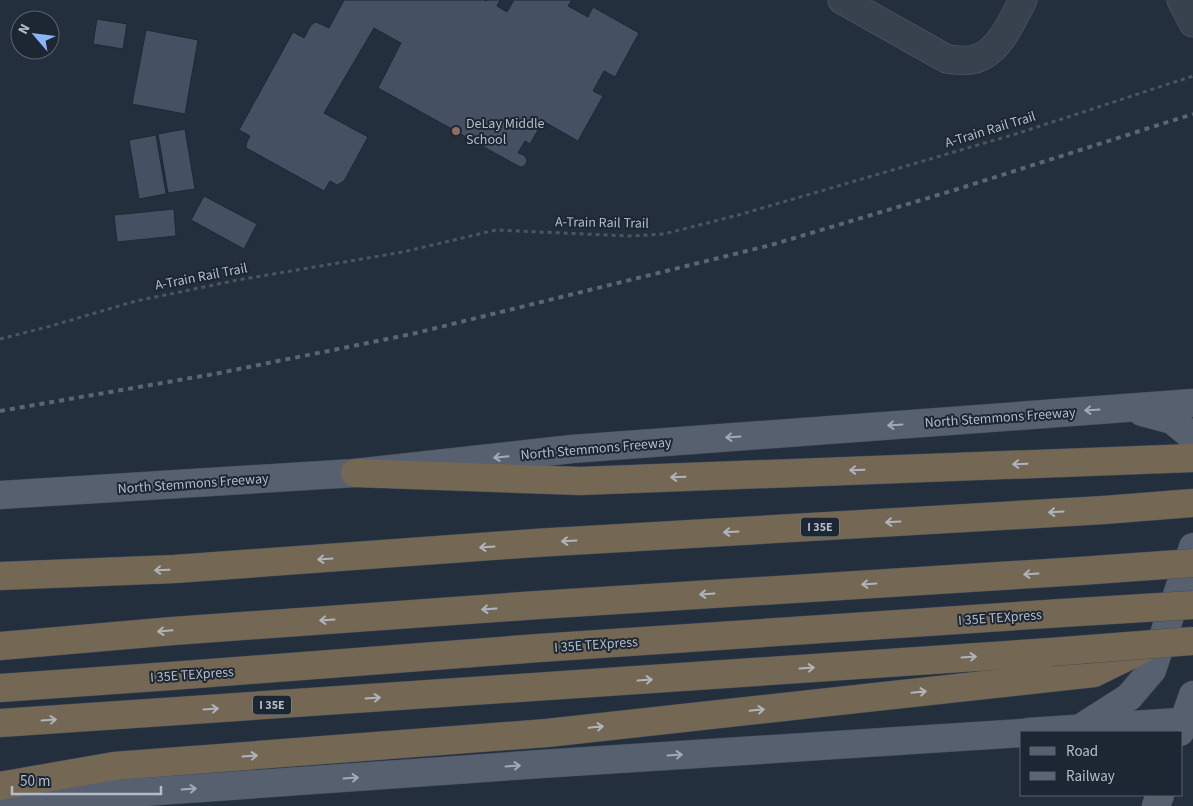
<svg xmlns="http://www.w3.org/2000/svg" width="1193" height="806" viewBox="0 0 1193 806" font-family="'Source Sans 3',sans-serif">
<rect width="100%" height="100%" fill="#242f3e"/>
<g fill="#455162" stroke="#1f2835">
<path d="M344,0H484L486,1L487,0H500L497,6L507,12L514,0H572L568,6L588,17L593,7L639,33L615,77L604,71L593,91L603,96L578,141L543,121L530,144L525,141L518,153L524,155L527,160L526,164L524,166L520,167L378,88L401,43L374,28L324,113L368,137L344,181L337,185L330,181L324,191L248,149L246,147V144L250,136L239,130L293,32L304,38L311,25L316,22L329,28Z"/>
<path d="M97,19L127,24L123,49L93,44Z"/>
<path d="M146,30L198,40L185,114L132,104Z"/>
<path d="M185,129L195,189L168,193L158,134Z"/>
<path d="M156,135L166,194L139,199L129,140Z"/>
<path d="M204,196L257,224L244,249L191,220Z"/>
<path d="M174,209L176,236L117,242L114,215Z"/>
</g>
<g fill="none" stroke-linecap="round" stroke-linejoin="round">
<g stroke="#565f6c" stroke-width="29">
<g id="minor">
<path d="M842,0L947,59C955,60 963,61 971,60C998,56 1011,22 1023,0"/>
<path d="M1181,0L1193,23"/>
</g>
</g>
<g stroke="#414a57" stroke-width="29">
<g id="major">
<path d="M1142,412L1172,420L1193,437"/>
<path d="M0,495L355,473L572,449L1193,403"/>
<path d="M1079,729L1129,697L1152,670L1193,547"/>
<path d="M1028,732L1193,721"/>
<path d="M1180,732L1193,695"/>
<path d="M0,794H116L541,764L1022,733"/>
<path d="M1156,806L1160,795"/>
</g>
</g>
<g stroke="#434c59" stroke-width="29">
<g id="highway">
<path d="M355,473L580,481L1193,458"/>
<path d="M0,576L175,569L535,543L1104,510L1193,503"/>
<path d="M0,646L173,631L538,605L1080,571"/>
<path d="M0,688L171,676L539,648L1062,613"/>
<path d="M0,723L1051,652"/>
<path d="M0,786L114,766L547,733L1094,673L1153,644"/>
</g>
</g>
<path stroke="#44595c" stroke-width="3" stroke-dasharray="4 4" stroke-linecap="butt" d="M0,339L51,326L136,301L238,280L403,252L496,230L629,236L664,234L742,214L1019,133L1193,76"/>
<use href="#minor" stroke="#38414e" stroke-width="28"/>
<use href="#major" stroke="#56606e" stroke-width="28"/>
<use href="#highway" stroke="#746855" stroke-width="28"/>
<path stroke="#5a6575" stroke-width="4" stroke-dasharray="5 5" stroke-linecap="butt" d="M0,411L214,374L412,334L771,245L958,189L1193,114"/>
<g stroke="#434c59" stroke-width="29" stroke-linecap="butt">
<g id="highway-bridge">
<path d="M1080,571L1193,563"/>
<path d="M1062,613L1193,605"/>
<path d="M1051,652L1193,641"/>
</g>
</g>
<use href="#highway-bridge" stroke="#746855" stroke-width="28"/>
</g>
<defs><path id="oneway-shaft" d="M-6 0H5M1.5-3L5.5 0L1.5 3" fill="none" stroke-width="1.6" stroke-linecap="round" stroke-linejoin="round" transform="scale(1.25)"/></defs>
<g stroke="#a1aab7">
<use href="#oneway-shaft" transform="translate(1092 410) rotate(176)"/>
<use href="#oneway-shaft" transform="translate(895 425) rotate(176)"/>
<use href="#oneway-shaft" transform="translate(733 437) rotate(176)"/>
<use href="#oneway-shaft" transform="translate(501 457) rotate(174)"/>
<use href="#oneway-shaft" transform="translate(675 755) rotate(-4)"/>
<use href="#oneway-shaft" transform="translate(513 766) rotate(-4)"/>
<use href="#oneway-shaft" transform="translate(351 778) rotate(-4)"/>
<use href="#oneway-shaft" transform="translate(189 789) rotate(-4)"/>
</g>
<g stroke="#aeb4bd">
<use href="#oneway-shaft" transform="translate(1020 464) rotate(178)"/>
<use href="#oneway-shaft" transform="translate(857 470) rotate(178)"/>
<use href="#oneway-shaft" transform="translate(678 477) rotate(178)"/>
<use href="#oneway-shaft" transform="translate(1056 512) rotate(177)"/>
<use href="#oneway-shaft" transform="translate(893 522) rotate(177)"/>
<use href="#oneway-shaft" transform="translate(731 532) rotate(177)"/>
<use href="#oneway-shaft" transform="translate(569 541) rotate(177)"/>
<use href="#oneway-shaft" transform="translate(487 547) rotate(176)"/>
<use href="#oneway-shaft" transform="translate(325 559) rotate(176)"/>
<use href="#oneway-shaft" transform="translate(162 570) rotate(178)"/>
<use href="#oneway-shaft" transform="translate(1031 574) rotate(176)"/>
<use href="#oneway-shaft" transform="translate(869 584) rotate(176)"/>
<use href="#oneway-shaft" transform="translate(707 594) rotate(176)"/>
<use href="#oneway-shaft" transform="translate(489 609) rotate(176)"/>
<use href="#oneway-shaft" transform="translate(327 620) rotate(176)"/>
<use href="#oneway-shaft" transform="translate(165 631) rotate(175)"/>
<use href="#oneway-shaft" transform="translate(969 657) rotate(-4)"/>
<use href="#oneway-shaft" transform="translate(807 668) rotate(-4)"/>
<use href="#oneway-shaft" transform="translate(645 680) rotate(-4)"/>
<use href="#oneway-shaft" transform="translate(919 692) rotate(-6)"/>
<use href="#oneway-shaft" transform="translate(373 698) rotate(-4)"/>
<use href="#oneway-shaft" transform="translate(211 709) rotate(-4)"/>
<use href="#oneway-shaft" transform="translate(757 710) rotate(-6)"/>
<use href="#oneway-shaft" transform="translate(49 720) rotate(-4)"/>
<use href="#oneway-shaft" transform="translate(596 727) rotate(-6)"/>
<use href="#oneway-shaft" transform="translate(250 756) rotate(-4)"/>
</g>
<circle fill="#8d6e63" stroke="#1d2633" stroke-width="2" cx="456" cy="131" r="5"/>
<g text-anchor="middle" stroke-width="4" stroke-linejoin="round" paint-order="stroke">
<g fill="#1d2633" stroke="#878f9c" stroke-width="1">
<rect x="801" y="517.5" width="38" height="19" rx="4"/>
<rect x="253" y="695.5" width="38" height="19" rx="4"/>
</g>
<g font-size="12" font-weight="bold" fill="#b4bcc9">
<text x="820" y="531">I 35E</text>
<text x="272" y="709">I 35E</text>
</g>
<g font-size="14" fill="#b4bcc9" stroke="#1d2633" text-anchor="start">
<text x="466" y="128">DeLay Middle<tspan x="466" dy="16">School</tspan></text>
</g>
<g font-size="14" fill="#b4bcc9" stroke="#1d2633">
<text transform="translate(990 129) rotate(-17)" y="5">A-Train Rail Trail</text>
<text transform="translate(602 222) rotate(1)" y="5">A-Train Rail Trail</text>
<text transform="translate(201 276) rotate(-11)" y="5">A-Train Rail Trail</text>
<text transform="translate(1000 417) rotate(-4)" y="5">North Stemmons Freeway</text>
<text transform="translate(596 448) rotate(-5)" y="5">North Stemmons Freeway</text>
<text transform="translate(193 483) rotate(-4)" y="5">North Stemmons Freeway</text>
<text transform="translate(1000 617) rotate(-4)" y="5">I 35E TEXpress</text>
<text transform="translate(596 644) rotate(-4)" y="5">I 35E TEXpress</text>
<text transform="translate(192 674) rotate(-4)" y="5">I 35E TEXpress</text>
</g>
</g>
<rect x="1020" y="731" width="162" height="65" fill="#1d2633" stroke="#59626f"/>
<rect x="1030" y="747" width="25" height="8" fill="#56606e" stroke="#59626f"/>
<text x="1066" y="756" font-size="15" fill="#b4bcc9">Road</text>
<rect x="1030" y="772" width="25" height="8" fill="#5a6575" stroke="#59626f"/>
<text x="1066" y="781" font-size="15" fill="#b4bcc9">Railway</text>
<g transform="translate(35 35) rotate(298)"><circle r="24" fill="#1d2633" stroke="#59626f"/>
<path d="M0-4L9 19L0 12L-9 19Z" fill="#8ab4f8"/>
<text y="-8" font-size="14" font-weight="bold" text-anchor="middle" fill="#b4bcc9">N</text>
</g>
<path d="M12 786v8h149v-8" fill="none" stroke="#b4bcc9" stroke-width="2.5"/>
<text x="20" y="786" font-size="15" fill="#b4bcc9" stroke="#1d2633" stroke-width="4" paint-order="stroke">50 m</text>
</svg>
